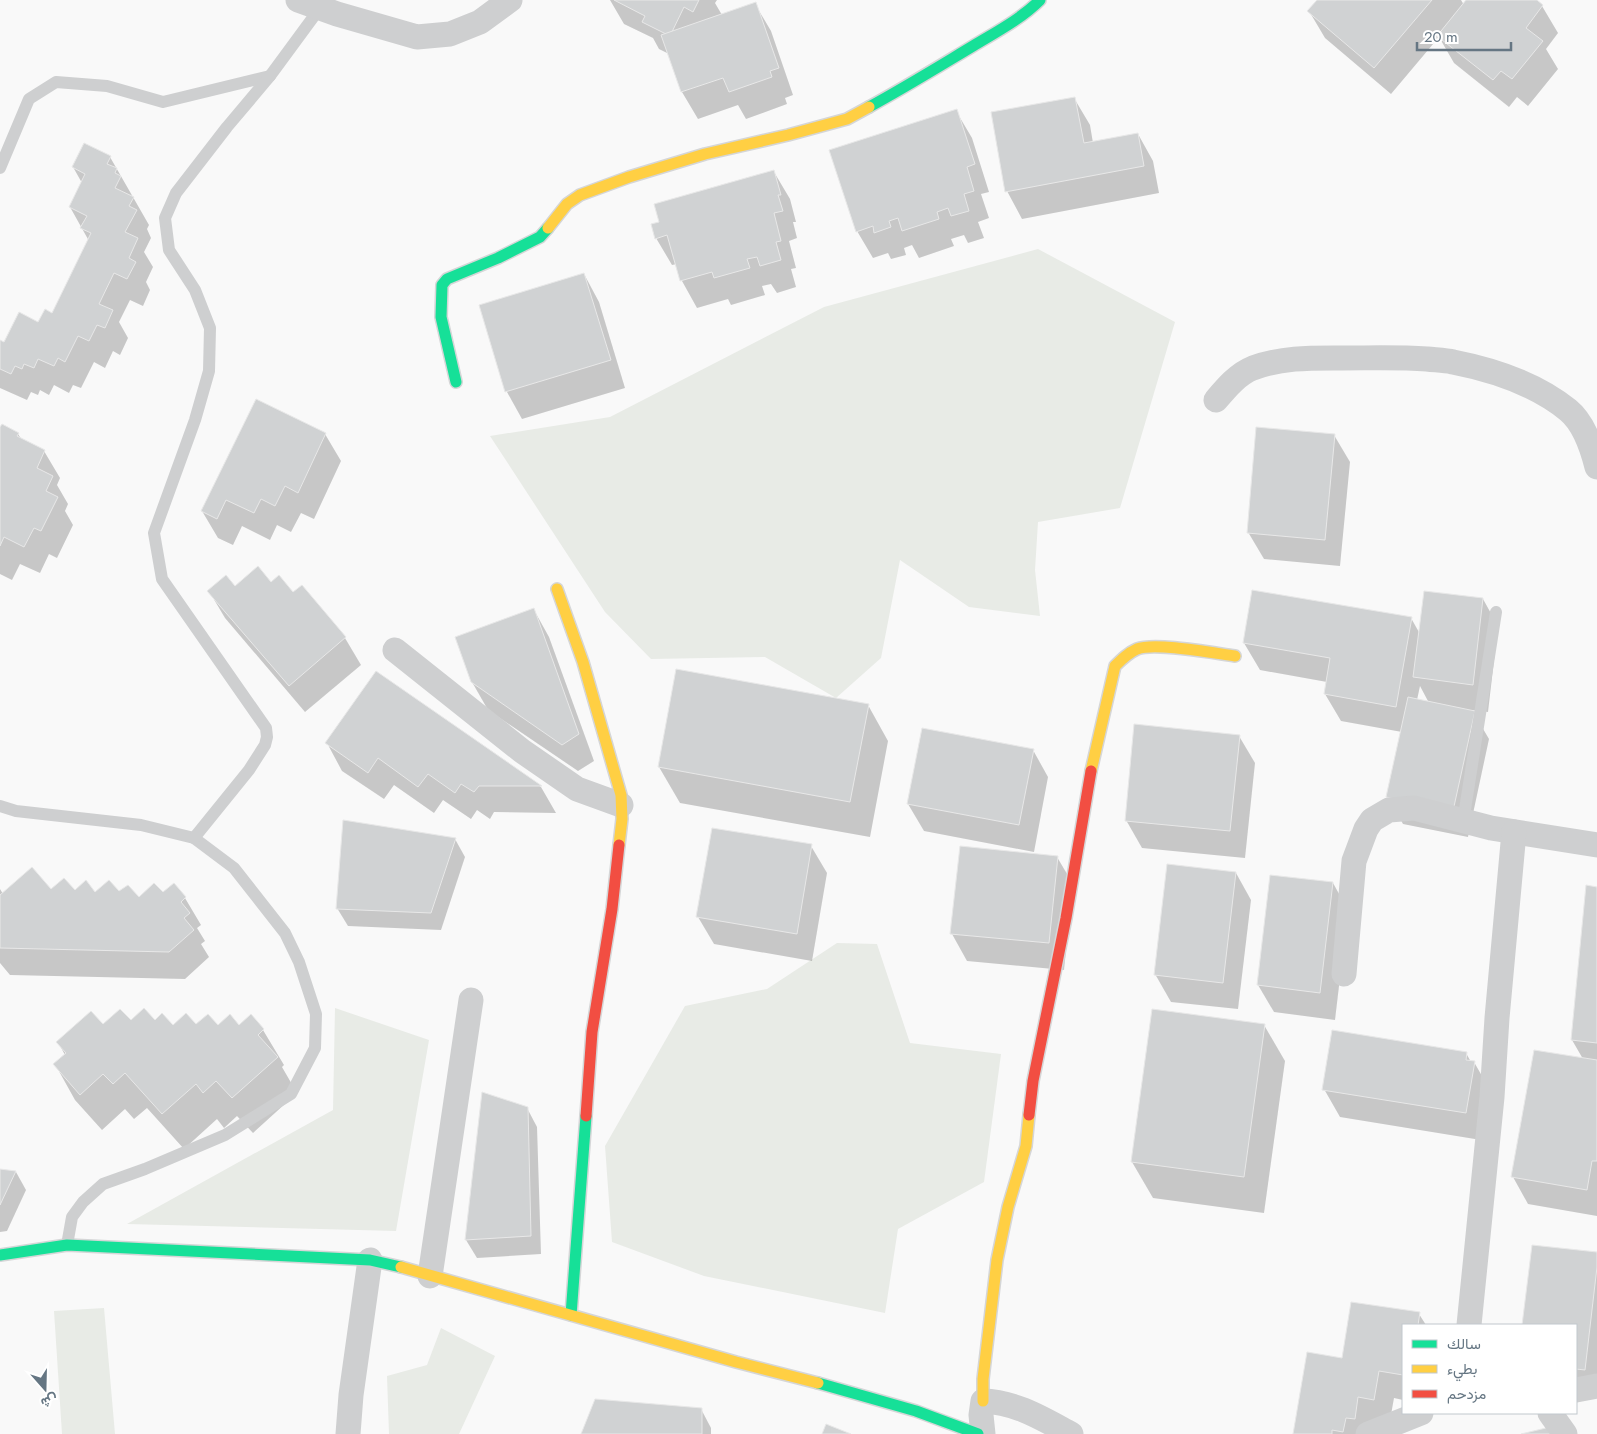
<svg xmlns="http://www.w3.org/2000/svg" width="1597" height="1434" viewBox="0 0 1597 1434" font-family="Jost,Vazirmatn,sans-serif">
<rect width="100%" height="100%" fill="#f9f9f9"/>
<g fill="#e8ebe6">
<path d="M1038,249L1175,322L1120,508L1038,522L1035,570L1040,616L969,607L900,560L881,658L836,698L765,657L651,659L605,612L490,436L610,417L824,307Z"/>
<path d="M837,943L877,944L910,1043L1001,1054L984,1182L898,1229L885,1313L704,1276L612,1242L605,1146L685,1006L767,989Z"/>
<path d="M335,1008L429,1040L396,1231L127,1224L333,1110Z"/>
<path d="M104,1308L115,1434H62L54,1311Z"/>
<path d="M441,1328L495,1356L459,1434H389L387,1376L427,1365Z"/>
</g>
<g fill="#0003" fill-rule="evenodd">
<path d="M610,0H717L715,3L722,15L755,4L771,31L793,95L785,98L787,104L746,119L738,105L698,119L682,92L669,54L659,49L653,38L624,24Z"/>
<path d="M1318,0H1461L1464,5L1468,0H1534L1542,6L1558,33L1546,49L1558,69L1528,106L1517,97L1509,107L1454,63L1439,37L1391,94L1325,38L1309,11Z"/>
<path d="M1074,98L1090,125L1093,143L1138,134L1153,161L1159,193L1022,219L1007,191Z"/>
<path d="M956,111L972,138L989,192L981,194L989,218L978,222L984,238L968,243L964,235L951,239L954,246L919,258L912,245L904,248L906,255L891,259L888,253L873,258L857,231Z"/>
<path d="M110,157L149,225L147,229L151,238L144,252L153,267L146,282L150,290L143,306L130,300L119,322L128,338L120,355L113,351L105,368L94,362L81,388L73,385L69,393L54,385L49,395L40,390L38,395L31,392L27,400L0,388V342L5,344L53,315L89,241L70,207L82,183L73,167Z"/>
<path d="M774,172L790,199L796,222H793L797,238L789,241L796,268L791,269L796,287L777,293L771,284L762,286L765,295L731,305L728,299L697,308L682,281L677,264L672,265L656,238Z"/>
<path d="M584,274L599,302L625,388L522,419L507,392L481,305Z"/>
<path d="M0,430L18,434L22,440L44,451L60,478L57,485L68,504L65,511L73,525L57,558L49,554L40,573L20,564L12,580L0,574Z"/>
<path d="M325,434L341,461L314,519L301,513L291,532L277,525L270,540L242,526L233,545L218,538L202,511Z"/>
<path d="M1334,435L1350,462L1340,566L1264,559L1248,532Z"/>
<path d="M271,583L293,594L345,638L361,665L305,712L225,618L209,591Z"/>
<path d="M1483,599L1498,626L1488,712L1472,710L1489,739L1468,837L1403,824L1388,797L1402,732L1341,721L1325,694L1327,682L1260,670L1244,643L1411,618L1420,634ZM1420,686L1429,703L1417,700Z"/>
<path d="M534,610L549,637L594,761L578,771L488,710L472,682Z"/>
<path d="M376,672L541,787L556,813L494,812L490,819L477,810L471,819L443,800L434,813L394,785L384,799L342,771L327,743Z"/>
<path d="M868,705L888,741L870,837L680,803L659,767Z"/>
<path d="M1239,736L1255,763L1245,858L1142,848L1126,820Z"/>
<path d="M1033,750L1048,777L1034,852L924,831L908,804Z"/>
<path d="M455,839L465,857L441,930L348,926L337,908Z"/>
<path d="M811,846L827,873L812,961L714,944L698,917Z"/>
<path d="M1057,857L1073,884L1064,970L967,961L952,934Z"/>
<path d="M1236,873L1251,900L1238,1009L1171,1002L1155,974Z"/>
<path d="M1333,883L1348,910L1335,1020L1274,1012L1258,985Z"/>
<path d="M0,889L3,894L51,891L95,894L119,893L138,899L163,894L185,898L201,925L197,928L205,941L201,944L209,957L185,979L10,975L0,963Z"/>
<path d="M1597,889V1216L1528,1204L1513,1177L1583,1059L1572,1040Z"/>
<path d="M131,1022H155L173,1027L239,1026L263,1030L284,1065L282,1067L297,1093L253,1133L237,1116L224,1128L217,1119L184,1149L147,1108L134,1119L125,1109L102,1130L75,1100L55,1064L65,1055L58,1042L103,1026Z"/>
<path d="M1264,1025L1285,1061L1264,1213L1153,1198L1132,1162Z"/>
<path d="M1466,1053L1471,1062H1474L1490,1090L1481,1140L1340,1117L1324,1089Z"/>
<path d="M483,1094L527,1108L537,1127L541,1254L477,1258L466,1240Z"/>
<path d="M0,1170L16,1172L26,1190L7,1231L0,1232Z"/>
<path d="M1533,1246L1597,1253V1396L1576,1394V1325H1524Z"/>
<path d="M1419,1314L1426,1325H1403V1400L1394,1398L1389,1426L1372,1434H1295L1343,1359Z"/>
<path d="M701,1409L711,1428V1434H582Z"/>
</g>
<g fill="#d0d2d3" stroke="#e8e8e8">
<path d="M614,0H699L693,12L684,7L670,36L642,22L645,16Z"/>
<path d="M1317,0H1432L1374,68L1307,11Z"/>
<path d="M1466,0H1537L1543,5L1526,28L1543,41L1512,79L1501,71L1493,80L1437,36Z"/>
<path d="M756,2L779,68L770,71L772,77L729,92L723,78L681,92L661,35Z"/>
<path d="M1075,97L1084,143L1138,133L1144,166L1005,192L991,112Z"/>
<path d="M957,109L975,164L967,167L974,191L964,194L969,211L951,216L948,208L937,212L939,219L902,231L898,218L889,221L891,227L874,233L873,226L856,232L829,150Z"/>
<path d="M84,143L111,156L107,164L117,168L115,173L121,176L115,188L134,197L129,206L137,210L125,232L138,238L129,258L136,262L127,279L114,273L99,304L113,310L105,328L97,325L89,341L78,336L65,362L58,358L54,366L38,359L34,368L24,364L22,369L15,366L11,374L0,369V340L4,342L19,312L38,322L45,309L52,313L91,233L80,228L87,216L69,207L85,174L72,167Z"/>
<path d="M774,170L781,195H778L783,211L774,213L781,241L776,242L781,260L760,266L757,257L747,259L750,268L714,278L712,272L680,281L667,235L655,239L651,224L659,222L654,204Z"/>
<path d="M584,273L611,360L505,392L479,305Z"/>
<path d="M256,399L326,433L298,493L285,486L275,506L261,499L254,513L226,500L217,519L201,511Z"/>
<path d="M2,424L19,433L17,436L45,450L37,468L53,476L46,491L58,497L41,531L34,528L24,547L4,537L0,546V427Z"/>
<path d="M1256,427L1335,434L1325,540L1247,533Z"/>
<path d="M258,566L271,582L279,575L293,592L302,585L346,637L289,686L207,591L226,575L235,586Z"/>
<path d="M1252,590L1412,617L1396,707L1324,694L1330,658L1243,643Z"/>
<path d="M1424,591L1483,598L1473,685L1413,677Z"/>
<path d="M534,608L579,734L562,745L471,682L455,637Z"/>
<path d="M676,669L869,704L850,802L658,767Z"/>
<path d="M376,671L542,786H479L474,792L461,784L455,793L428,774L418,787L378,758L368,773L325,743Z"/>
<path d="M1408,697L1475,711L1453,811L1386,797Z"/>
<path d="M1134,724L1240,735L1230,831L1125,821Z"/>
<path d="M922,728L1034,749L1019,825L907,804Z"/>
<path d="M343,820L456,838L431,913L336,909Z"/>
<path d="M712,828L812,844L797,934L696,917Z"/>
<path d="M960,846L1058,856L1049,943L950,934Z"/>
<path d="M1167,864L1236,872L1223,983L1154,975Z"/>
<path d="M32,867L51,889L64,878L75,890L86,880L95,892L109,880L119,891L128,885L139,897L154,883L163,892L174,883L186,897L181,902L190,913L184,918L194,930L169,952L0,948V895Z"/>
<path d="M1270,875L1333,882L1320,993L1257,985Z"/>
<path d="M1586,885L1597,887V1043L1571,1040Z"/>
<path d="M144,1008L155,1020L162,1013L173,1025L186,1013L196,1024L208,1014L218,1025L230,1014L239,1025L251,1014L264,1029L258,1035L278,1057L232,1098L216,1081L203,1093L196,1084L162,1114L125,1073L113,1084L103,1074L80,1095L53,1064L66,1053L56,1042L91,1011L103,1024L120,1009L131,1020Z"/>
<path d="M1152,1009L1265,1024L1244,1177L1131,1162Z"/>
<path d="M1332,1030L1467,1052L1466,1060L1475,1061L1466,1113L1322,1090Z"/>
<path d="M1534,1050L1597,1060V1161H1592L1587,1190L1511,1177Z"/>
<path d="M482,1092L528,1107L531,1236L465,1240Z"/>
<path d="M0,1169L16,1171L0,1205Z"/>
<path d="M1532,1245L1597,1252V1267L1585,1370L1576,1369V1325H1522Z"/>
<path d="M1351,1302L1420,1312L1418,1325H1403V1375L1379,1371L1374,1400L1358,1397L1355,1419L1346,1418L1343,1432L1332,1430V1434H1293L1307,1352L1342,1358Z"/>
<path d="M595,1399L702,1408V1434H581Z"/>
<path d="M826,1424L851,1434H822Z"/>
<path d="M1550,1427L1552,1434H1521Z"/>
</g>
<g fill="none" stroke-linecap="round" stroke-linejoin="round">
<g stroke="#d5d6d7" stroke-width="14">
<g id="fast">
<path d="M869,107C904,88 938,67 973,46C996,32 1021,19 1040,0"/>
<path d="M456,382L441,317L442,285L447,279L498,258L540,237L548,228"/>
<path d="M0,1255L67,1245L370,1260L401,1267"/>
<path d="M571,1315L586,1116"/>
<path d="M818,1383L916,1411L978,1434"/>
</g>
</g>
<g stroke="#d5d6d7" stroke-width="14">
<g id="slow">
<path d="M548,228L567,204L580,195L629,177L705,154L788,135L847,119L869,107"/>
<path d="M557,589L583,662L621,795L622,819L619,845"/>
<path d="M1091,771L1115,666C1122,659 1128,653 1137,649C1155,642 1213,653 1235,656"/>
<path d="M401,1267L736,1362L818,1383"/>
<path d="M983,1401V1379L997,1260L1008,1207L1026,1146L1029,1115"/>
</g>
</g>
<g stroke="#d5d6d7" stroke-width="14">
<g id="jam">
<path d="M1029,1115L1033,1081L1066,918L1091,771"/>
<path d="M586,1116L592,1032L612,909L619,845"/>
</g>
</g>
<g stroke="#cecfd0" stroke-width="12">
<path d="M0,168L29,99L56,82L107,86L163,102L270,76"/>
<path d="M0,806L16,811L141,825L194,838L234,868L285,933L299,962L316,1014L315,1048L291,1094L225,1135L145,1169L103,1184L83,1202L72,1217L67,1245"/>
<path d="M1463,822L1496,612"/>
<path d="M194,838L249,770L265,745L267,737L266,728L162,579L154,533L195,420L209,371L210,328L195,290L169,250L165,218L176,193L227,127L270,76L320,8"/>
</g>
<g stroke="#cecfd0" stroke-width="25">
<path d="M298,0L337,14L417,37L450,34L480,22L510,0"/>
<path d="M1216,400C1227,387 1238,374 1253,368C1283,357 1313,358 1343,358C1371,358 1399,357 1427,359C1436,360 1445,360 1453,362C1494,370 1536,384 1568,410C1584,423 1592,447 1597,467"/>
<path d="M395,650L522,751L577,789L621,805"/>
<path d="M1344,974L1354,861L1366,829L1372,820L1389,810L1414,808L1491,828L1597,845"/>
<path d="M430,1276L471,1000"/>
<path d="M1469,1325L1492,1097L1497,1018L1514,832"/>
<path d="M1576,1390L1597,1386"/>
<path d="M1550,1413L1565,1434"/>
<path d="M348,1434L351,1395L370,1260"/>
<path d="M983,1434L981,1415L983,1401C1016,1402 1043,1419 1071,1434"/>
<path d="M1368,1434L1421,1413"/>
</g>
<use href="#fast" stroke="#16e098" stroke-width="11"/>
<use href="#slow" stroke="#ffcf43" stroke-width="11"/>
<use href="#jam" stroke="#f24e42" stroke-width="11"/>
</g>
<rect x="1402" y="1324" width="175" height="90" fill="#ffffff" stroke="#c1c8cd"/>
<rect x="1412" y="1340" width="25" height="8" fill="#16e098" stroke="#c1c8cd"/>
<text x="1447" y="1349" font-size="15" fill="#657683">سالك</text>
<rect x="1412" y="1365" width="25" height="8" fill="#ffcf43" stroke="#c1c8cd"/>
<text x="1447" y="1374" font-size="15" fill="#657683">بطيء</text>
<rect x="1412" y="1390" width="25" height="8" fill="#f24e42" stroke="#c1c8cd"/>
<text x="1447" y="1399" font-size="15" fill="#657683">مزدحم</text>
<g transform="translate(45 1389) rotate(160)" stroke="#ffffff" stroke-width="4" paint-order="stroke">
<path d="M0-4L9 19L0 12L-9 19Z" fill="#657683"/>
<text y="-8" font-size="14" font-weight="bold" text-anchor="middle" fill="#657683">ش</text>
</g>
<path d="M1417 42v8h94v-8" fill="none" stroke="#657683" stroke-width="2.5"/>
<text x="1424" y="42" font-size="15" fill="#657683" stroke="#ffffff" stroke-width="4" paint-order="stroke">20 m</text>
</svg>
